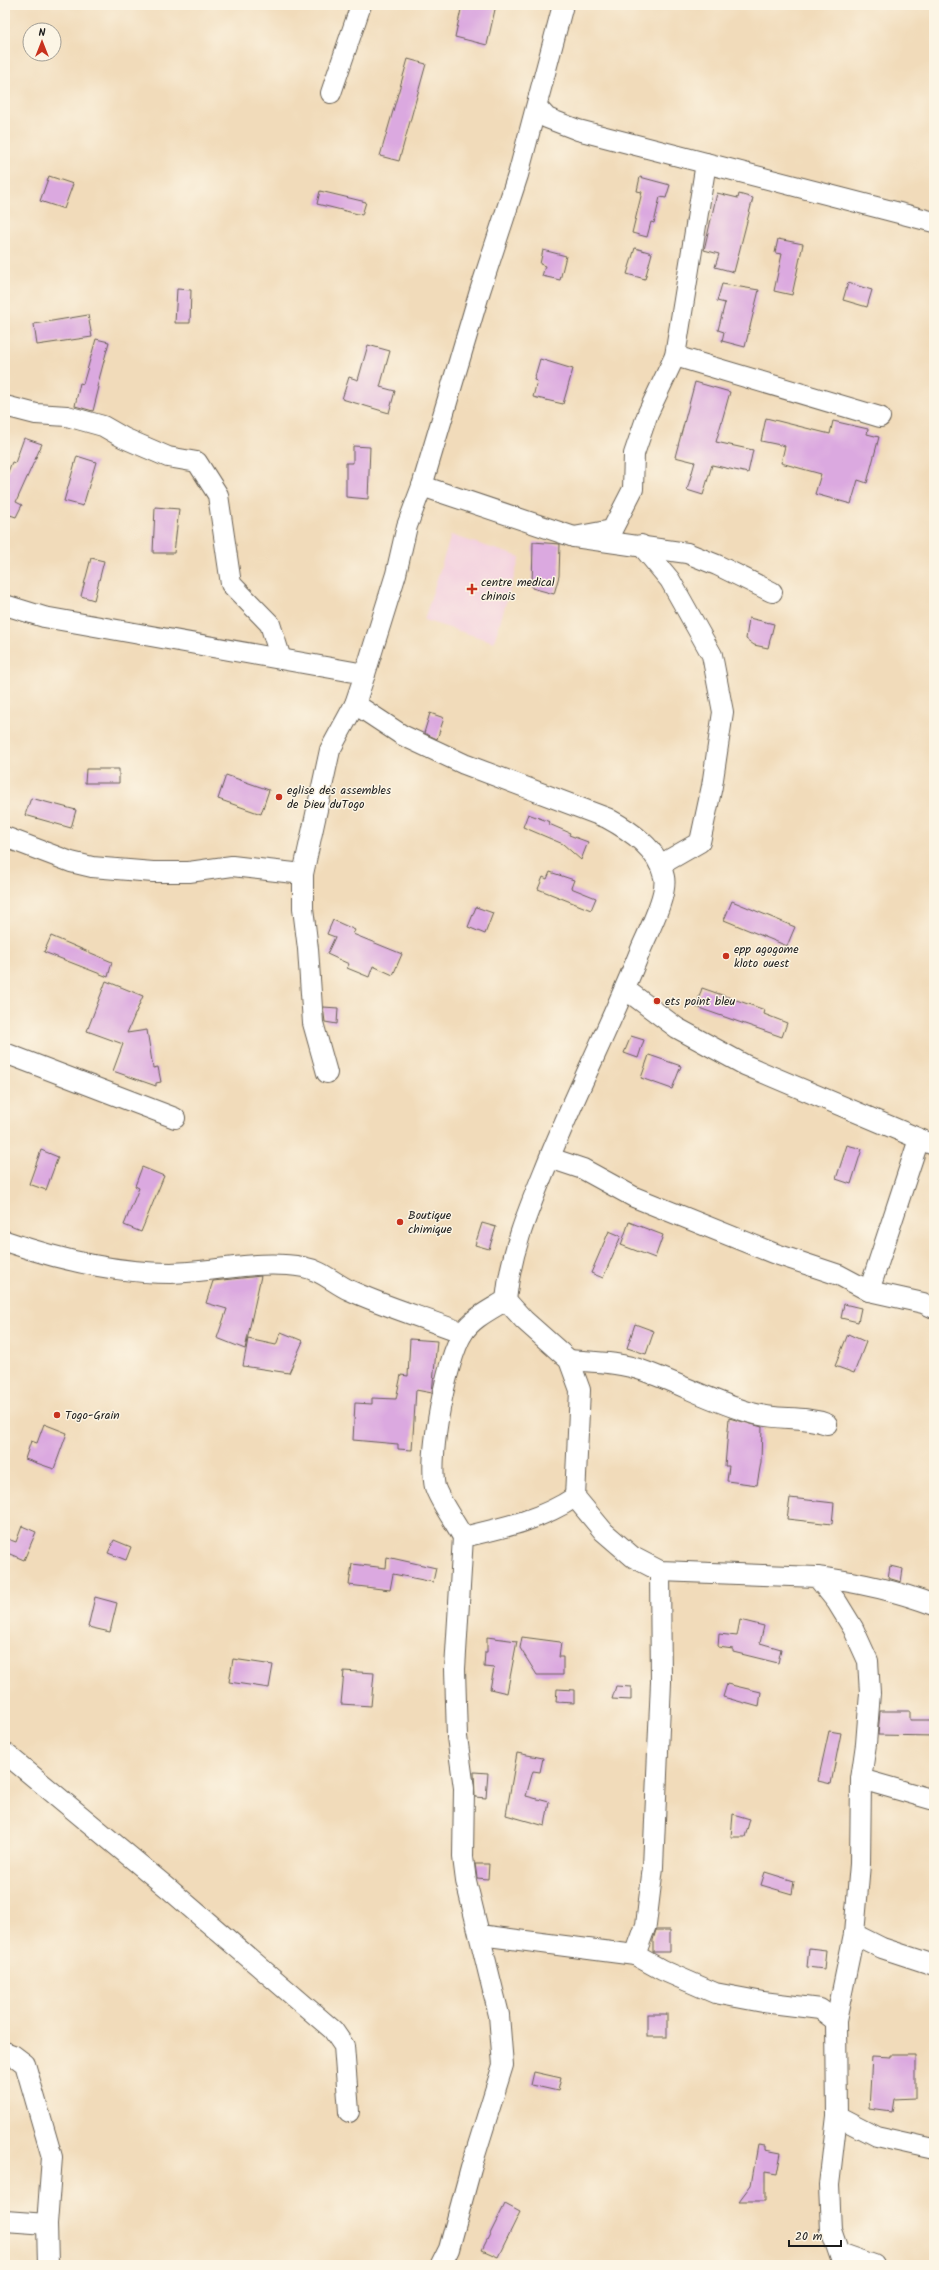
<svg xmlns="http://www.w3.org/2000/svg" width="939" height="2270" viewBox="0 0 939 2270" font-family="Kalam,sans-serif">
<rect width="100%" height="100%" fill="#fcf5e5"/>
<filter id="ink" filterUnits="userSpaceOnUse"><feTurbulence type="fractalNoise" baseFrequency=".025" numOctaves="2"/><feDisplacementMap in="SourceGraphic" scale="8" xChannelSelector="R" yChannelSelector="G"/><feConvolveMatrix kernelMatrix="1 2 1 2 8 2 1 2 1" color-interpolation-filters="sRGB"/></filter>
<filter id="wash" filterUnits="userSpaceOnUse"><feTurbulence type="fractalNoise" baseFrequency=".012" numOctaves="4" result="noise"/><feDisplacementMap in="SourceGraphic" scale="16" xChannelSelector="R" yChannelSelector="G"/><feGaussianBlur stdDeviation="0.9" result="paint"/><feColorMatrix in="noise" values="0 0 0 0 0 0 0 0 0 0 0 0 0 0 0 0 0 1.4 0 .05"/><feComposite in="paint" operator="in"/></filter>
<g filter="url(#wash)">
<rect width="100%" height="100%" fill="#f1dbba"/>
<path fill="#f3cfdf" d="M451,535L520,557L494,642L424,620Z"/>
<g id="blocks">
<g fill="#dba9e0">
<path d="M462,5H496L487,45L455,37Z"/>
<path d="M408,59L426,64L399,161L380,156Z"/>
<path d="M49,176L73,184L64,209L40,201Z"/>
<path d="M640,177L670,185L666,198L660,197L654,223L651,222L647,237L632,233L642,192L637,191Z"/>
<path d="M320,191L366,202L362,215L317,204Z"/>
<path d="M717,193L738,198L739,194L753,198L734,272L715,267L719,254L704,250Z"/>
<path d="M778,239L803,244L792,295L774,291L782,254L775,253Z"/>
<path d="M635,248L652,253L645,279L627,274Z"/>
<path d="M543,250L566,256L560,280L542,276L545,266L540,264Z"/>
<path d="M848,283L872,290L867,307L843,300Z"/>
<path d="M722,284L759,290L745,347L722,341L724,332L718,330L725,303L717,301Z"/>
<path d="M177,289L191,290L190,323H175Z"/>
<path d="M88,315L92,337L37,345L34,324Z"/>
<path d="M96,339L109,342L97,387H99L93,411L75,406L80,383L83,384Z"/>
<path d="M368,345L390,351L380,387L395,391L389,413L342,399L349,377L358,380Z"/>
<path d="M540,359L573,369L563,404L533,397L537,381L534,380Z"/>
<path d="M695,382L730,392L716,442L753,450L748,473L712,465L703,495L687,490L695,462L675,457Z"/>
<path d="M766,418L830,434L833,421L868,429L867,434L879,437L867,483L858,480L851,504L815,494L821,474L781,463L785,446L761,441Z"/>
<path d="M24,438L42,444L16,502L22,505L16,517L10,515L5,527V479L12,462L15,463Z"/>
<path d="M353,446L370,447L368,499L346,497V463H353Z"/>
<path d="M77,456L96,462L83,506L64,501Z"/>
<path d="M155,507L179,509L174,553H153Z"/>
<path d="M533,542L560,544L559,576L554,594L532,588Z"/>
<path d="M91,558L104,561L94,600L81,596Z"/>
<path d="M749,618L774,624L768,648L754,645L746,639Z"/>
<path d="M430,713L444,718L437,739L424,733Z"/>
<path d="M86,769H119V783H85Z"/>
<path d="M226,775L269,790L261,814L218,799Z"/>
<path d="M31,798L76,810L71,828L25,815Z"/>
<path d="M528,814L550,822L549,824L570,833L569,835L588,842L581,860L563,844L523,827Z"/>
<path d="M550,872L574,880L571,888L596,898L591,910L538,889L543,877L547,879Z"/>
<path d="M732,901L795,927L787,946L724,920Z"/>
<path d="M476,907L493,913L485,934L468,927Z"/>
<path d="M333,920L355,930L353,934L402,954L393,975L373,966L369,977L347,968L349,964L327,954L335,937L327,934Z"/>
<path d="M51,936L112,962L108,977L44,952Z"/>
<path d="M106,981L143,996L127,1033L147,1030L153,1068L158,1067L161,1082L156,1083V1086L113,1071L123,1044L87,1031Z"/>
<path d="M702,988L765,1010L764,1014L787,1023L782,1037L696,1007Z"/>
<path d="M323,1007L338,1008L337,1024L325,1022Z"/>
<path d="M631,1036L644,1040L638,1058L624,1053Z"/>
<path d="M649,1055L681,1066L672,1089L641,1078Z"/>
<path d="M847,1145L862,1149L851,1184L836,1179Z"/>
<path d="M41,1150L58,1157L46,1190L29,1184Z"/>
<path d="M142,1167L164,1176L141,1232L124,1225L139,1188L135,1186Z"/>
<path d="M629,1222L663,1235L655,1258L621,1245Z"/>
<path d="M482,1223L496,1227L489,1249L475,1245Z"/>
<path d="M609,1231L621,1236L603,1278L591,1273Z"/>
<path d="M261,1276L245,1349L217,1338L227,1309L206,1303L213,1281Z"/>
<path d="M844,1304L861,1308L858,1322L841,1318Z"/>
<path d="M635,1324L654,1331L646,1354L627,1348Z"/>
<path d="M281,1332L303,1341L289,1373L243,1366L248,1339L276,1345Z"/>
<path d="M848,1334L866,1342L854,1373L835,1366Z"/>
<path d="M410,1339L437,1341L432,1393L416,1390L412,1450L398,1449V1444L353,1440L355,1403L372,1404V1398L396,1399L401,1375L408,1376Z"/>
<path d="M729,1418L762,1427L761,1462L757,1485L727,1481L729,1466H725Z"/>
<path d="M44,1424L67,1433L54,1469L25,1459L31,1441L37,1443Z"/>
<path d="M790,1498L834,1503L832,1524L787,1519Z"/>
<path d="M22,1526L36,1532L24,1560L5,1552V1538L16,1542Z"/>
<path d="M114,1540L131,1547L126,1560L108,1553Z"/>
<path d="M387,1557L436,1568L433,1582L393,1574L390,1590L349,1585L352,1564L386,1568Z"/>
<path d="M890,1566L903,1569L901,1582L888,1578Z"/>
<path d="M95,1597L117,1603L110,1632L88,1627Z"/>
<path d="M740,1620L764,1626L760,1643L781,1649L778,1663L733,1652V1649L718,1647L719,1634L737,1636Z"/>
<path d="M487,1637L517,1641L507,1693L490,1689L494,1668L484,1667L485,1652H487Z"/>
<path d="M522,1637L560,1642L561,1643L559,1657H563V1675H537L520,1648Z"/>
<path d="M233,1659L273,1665L269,1688L229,1682Z"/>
<path d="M344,1671L374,1673L371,1706L341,1704Z"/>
<path d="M727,1684L761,1692L759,1707L723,1697Z"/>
<path d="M616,1686L631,1687V1700L612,1699Z"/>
<path d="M557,1689L574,1690V1703L556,1702Z"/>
<path d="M880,1711H910V1720H934V1736L878,1735Z"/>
<path d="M829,1731L841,1733L831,1784L818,1781Z"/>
<path d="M517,1753L543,1758L540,1772L533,1771L526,1796L549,1802L545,1826L506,1815Z"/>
<path d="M474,1772L488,1773L486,1798L475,1797Z"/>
<path d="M733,1814L750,1819L745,1837H731Z"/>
<path d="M475,1864H489L488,1879L477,1878Z"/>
<path d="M765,1872L794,1881L792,1894L761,1885Z"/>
<path d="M656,1930H670V1952H653V1940Z"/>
<path d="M809,1948L826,1950L824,1969L807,1967Z"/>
<rect x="647" y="2014" width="20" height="23"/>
<path d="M891,2055H915V2098L894,2099L892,2112L869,2109L872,2056L891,2057Z"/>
<path d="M534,2072L561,2078L558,2091L531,2085Z"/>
<path d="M758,2145L765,2146V2150L781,2153L777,2174L765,2172V2201H739L751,2185Z"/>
<path d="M505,2204L520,2212L498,2257L482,2250Z"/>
</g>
</g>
</g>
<g filter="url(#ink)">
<use href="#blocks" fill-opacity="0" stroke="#675f53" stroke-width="1"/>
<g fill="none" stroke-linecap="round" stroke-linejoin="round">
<g stroke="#675f53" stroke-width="22">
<g id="street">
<path d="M331,93L361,5"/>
<path d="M537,107L547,118L578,130L934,222"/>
<path d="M675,356L880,417"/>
<path d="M5,406L36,414L67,416L103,426L124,438L168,457L197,462L218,495L231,584L270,624L281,659"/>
<path d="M422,486L574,537L687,553L717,565L772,592"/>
<path d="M574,537L612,530L633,489L634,454L648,413L675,356L706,163"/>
<path d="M641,545L670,580L712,655L723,712L712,786L700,842L660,865"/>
<path d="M5,605L44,617L365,674"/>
<path d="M355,704L402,735L464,764L607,818C631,831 658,849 664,877C668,895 648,932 641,949C613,1020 578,1088 549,1159C530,1206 511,1249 506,1300L524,1320L569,1360L580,1390L575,1497L604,1532L633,1557L660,1571L817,1577L837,1602L853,1628L868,1661L870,1693L866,1744L861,1779L860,1864L854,1934L836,2021L837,2116L829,2185L831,2230L843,2265"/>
<path d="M5,837L71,862L92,867L153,872H189L232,866L303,874"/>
<path d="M625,989L677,1028L745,1065L934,1145"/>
<path d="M5,1053L175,1118"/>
<path d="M327,1073L313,1023L308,949L303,908V874L330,750L355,704L365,674L396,574L407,526L422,486L480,291L518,175L563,5"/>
<path d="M550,1158L583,1169L634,1197L773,1253L839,1275L869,1291L923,1303L934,1308"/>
<path d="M5,1241C57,1259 115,1273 171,1273C216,1272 259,1259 303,1267C321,1270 334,1283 349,1290C386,1307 425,1318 463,1333"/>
<path d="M869,1291L919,1139"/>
<path d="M569,1360C594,1362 620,1362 644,1371C681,1384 715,1403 752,1413C777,1421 802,1415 827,1424"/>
<path d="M463,1537C456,1524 439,1500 435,1487C428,1456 446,1360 463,1333C472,1318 492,1309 506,1300"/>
<path d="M817,1577C858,1582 895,1590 934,1605"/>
<path d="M5,1753L169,1889L333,2030L344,2046L349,2112"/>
<path d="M861,1779L934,1800"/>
<path d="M854,1934L882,1948L934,1965"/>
<path d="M480,1935L635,1955L646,1925L653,1867L661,1682L660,1571"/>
<path d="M635,1955L662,1970L715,1993L763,2002L820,2009L836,2021"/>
<path d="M5,2052L13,2055L25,2064L52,2157L47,2224L48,2265"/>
<path d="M837,2116L876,2136L934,2149"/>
<path d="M5,2221L47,2224"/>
<path d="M840,2253L874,2265"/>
<path d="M441,2265L449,2249L471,2168L503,2065L499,2015L466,1881L463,1857L464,1788L457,1737L455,1669L463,1537C502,1528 541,1520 575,1497"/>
</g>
</g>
<use href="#street" stroke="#fff" stroke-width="20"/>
</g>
</g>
<g fill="#c8321e" stroke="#fcf5e5" stroke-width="1.5">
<path d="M470 583h4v4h4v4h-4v4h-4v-4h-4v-4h4z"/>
<circle cx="279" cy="797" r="4"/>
<circle cx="726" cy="956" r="4"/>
<circle cx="657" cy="1001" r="4"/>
<circle cx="400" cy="1222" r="4"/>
<circle cx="57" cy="1415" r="4"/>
</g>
<g text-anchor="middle" stroke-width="3" stroke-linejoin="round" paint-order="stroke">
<g font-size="12" fill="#1c1c1c" stroke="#fcf5e5" text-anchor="start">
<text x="481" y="586">centre medical<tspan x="481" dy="14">chinois</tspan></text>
<text x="287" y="794">eglise des assembles<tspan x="287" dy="14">de Dieu duTogo</tspan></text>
<text x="734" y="953">epp agogome<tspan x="734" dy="14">kloto ouest</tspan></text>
<text x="665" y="1005">ets point bleu</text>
<text x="408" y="1219">Boutique<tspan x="408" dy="14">chimique</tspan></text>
<text x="65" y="1419">Togo-Grain</text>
</g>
</g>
<rect width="939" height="2270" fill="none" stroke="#fcf5e5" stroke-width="20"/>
<g transform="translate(42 42)"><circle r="19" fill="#fcf5e5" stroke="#a29e95"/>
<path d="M0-3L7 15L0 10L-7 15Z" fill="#c8321e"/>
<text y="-6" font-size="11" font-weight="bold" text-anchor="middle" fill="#1c1c1c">N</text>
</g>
<path d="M789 2240v6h52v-6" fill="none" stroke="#1c1c1c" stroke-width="2"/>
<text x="795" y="2240" font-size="12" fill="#1c1c1c" stroke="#fcf5e5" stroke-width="3" paint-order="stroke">20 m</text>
</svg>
